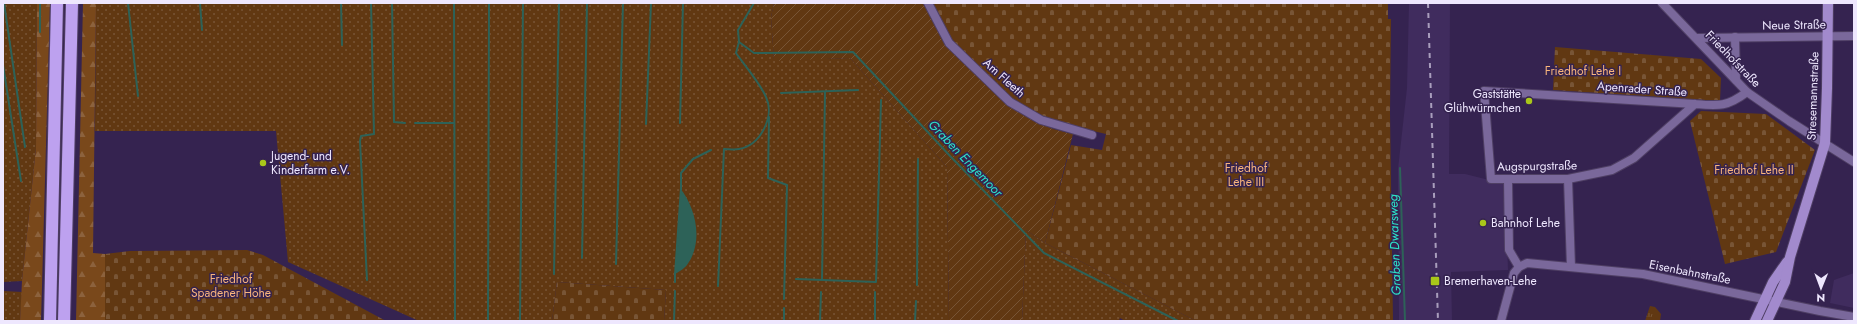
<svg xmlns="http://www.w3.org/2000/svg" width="1857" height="324" viewBox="0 0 1857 324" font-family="Jost,sans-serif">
<defs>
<pattern id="grass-dots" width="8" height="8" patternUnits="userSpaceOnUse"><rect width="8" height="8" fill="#613812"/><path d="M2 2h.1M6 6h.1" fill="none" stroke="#785536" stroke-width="1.8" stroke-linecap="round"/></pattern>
<pattern id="forest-firs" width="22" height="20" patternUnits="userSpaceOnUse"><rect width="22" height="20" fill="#79481b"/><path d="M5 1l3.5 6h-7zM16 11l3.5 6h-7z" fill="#8c623d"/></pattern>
<pattern id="cemetery-stones" width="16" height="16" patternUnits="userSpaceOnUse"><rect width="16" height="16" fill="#613812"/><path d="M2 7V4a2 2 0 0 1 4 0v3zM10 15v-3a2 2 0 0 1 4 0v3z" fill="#785536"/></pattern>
<pattern id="park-tufts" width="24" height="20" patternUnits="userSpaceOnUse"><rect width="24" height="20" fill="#613812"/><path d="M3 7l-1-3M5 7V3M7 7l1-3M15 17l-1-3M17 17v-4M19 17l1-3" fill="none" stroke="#785536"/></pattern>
<pattern id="garden-furrows" width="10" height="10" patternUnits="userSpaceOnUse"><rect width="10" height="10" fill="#613812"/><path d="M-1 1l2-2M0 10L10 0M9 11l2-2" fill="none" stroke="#785536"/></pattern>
</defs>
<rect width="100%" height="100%" fill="#352350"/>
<g fill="#402c5e">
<path d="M1409,3H1450L1449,174H1465L1505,184L1508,270L1451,272L1452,321H1399L1398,169L1407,88Z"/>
<path d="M1854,273V308L1830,303L1834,280Z"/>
</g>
<g fill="url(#grass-dots)">
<path d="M3,3H37L36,148L22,281L3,282Z"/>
<path d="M96,3H774L771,17L774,60L850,58L947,167L949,321H664L666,290L557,282L552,321H419L288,262L276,131H95Z"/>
<path d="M1026,230L1045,243L1196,321H1125L1120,318L1119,321H1022Z"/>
<path d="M3,291L22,292L20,321H3Z"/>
</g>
<g fill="url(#forest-firs)">
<path d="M37,3H50L41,321H20L22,281L36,148Z"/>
<path d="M83,3H96L93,253L105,254V321H76Z"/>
</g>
<g fill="url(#cemetery-stones)">
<path d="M932,3H1388V19H1391L1390,113L1393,321H1196L1045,243L1071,145L1102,150L1106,134L1042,119L1012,100L973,63L950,37Z"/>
<path d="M1555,47L1701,59L1721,78L1720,101L1553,90Z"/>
<path d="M1701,111L1766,114L1815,150L1776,252L1725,264L1690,121Z"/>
<path d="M247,250L263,255L386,321H105V254L130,251Z"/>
<path d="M557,282L666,290L664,321H552Z"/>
</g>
<path fill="url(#park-tufts)" d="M1650,306L1655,307L1661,314L1660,321H1645Z"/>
<path fill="url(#garden-furrows)" d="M774,3H925L947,47L1004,102L1041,124L1053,129L1073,134L1045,243L1026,230L1022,321H949L947,167L850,58L774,61L771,17Z"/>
<path fill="#2d6258" d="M680,188C696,208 704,242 687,265C684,269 678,272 674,275Z"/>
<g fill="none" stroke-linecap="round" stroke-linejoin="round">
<g stroke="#2d6258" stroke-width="2">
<path d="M4,3L25,147"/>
<path d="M128,3L138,96"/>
<path d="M200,3L202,30"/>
<path d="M341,3L342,45"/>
<path d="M392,3L394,122L405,123"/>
<path d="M454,3L455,321"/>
<path d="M40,32V3"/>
<path d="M739,42L754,53L853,52L951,157L1044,253L1178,321"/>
<path d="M3,65L21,181"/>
<path d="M781,93L858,90"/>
<path d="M769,117L768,178L787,185L784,299"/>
<path d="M415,123H454"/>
<path d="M680,123L683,3"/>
<path d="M646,124L651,3"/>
<path d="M1400,168L1405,321"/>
<path d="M681,190V173L693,159L711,150"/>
<path d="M582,258L587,3"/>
<path d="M616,264L623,3"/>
<path d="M554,274L559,3"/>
<path d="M796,279L876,282L881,100"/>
<path d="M367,280L360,141L361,136L374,134L371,3"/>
<path d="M822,280L825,92"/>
<path d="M675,282V273"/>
<path d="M917,285L918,159"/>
<path d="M718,286L724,149C729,149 734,150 739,149C761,145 775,116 766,97C760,83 745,66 736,53L739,42L738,30L754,3"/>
<path d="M488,321L489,3"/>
<path d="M520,321L523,3"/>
<path d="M674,321L675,291"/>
<path d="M784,321V308"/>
<path d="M820,321L821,292"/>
<path d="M875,321V292"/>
<path d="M915,321L916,301"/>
</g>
<g stroke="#4f3f64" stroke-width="10">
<g id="minor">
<path d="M928,3L949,43L1010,102L1041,120L1092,135"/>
<path d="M1662,3L1747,92L1789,121L1854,162"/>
<path d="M1735,37L1736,80"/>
<path d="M1697,38L1854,36"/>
<path d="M1695,104L1634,158L1612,170L1568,179H1491L1484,91L1695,104C1719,106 1727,107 1747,92"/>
<path d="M1508,179L1509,250L1519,267"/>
<path d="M1568,179L1571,267"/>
<path d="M1501,321L1514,273L1519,267L1527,263L1643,274L1820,311L1854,317"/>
</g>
</g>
<g stroke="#4f3f64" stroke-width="12">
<g id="major">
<path d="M1755,321L1773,282L1787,262"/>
<path d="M1767,321L1785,282L1790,257L1825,143L1827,88L1828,3"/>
</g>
</g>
<g stroke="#4f3f64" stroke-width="14">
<g id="highway">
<path d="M50,321L57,3"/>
<path d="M64,321L72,3"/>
</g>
</g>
<use href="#minor" stroke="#7a689b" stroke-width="8"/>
<use href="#major" stroke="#a28acd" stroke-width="10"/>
<use href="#highway" stroke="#bda1ef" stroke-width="12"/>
<path stroke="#a99ebd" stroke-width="2" stroke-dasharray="5 5" stroke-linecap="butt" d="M1428,3L1438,321"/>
</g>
<g fill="#a9c719" stroke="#352350" stroke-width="1.5">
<circle cx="1529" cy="101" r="4"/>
<circle cx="263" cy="163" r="4"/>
<circle cx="1483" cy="223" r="4"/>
<rect x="1430" y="276" width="10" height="10" rx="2"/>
</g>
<g text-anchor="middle" stroke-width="3" stroke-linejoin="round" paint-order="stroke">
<g font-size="12" fill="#eee7fe" stroke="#352350">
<text transform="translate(1794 25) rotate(-1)" y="4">Neue Straße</text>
<text transform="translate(1733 59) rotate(46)" y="4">Friedhofstraße</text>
<text transform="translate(1004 78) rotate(42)" y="4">Am Fleeth</text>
<text transform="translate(1642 89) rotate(4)" y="4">Apenrader Straße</text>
<text transform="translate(1813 96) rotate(-88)" y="4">Stresemannstraße</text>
<text transform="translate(1537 166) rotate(-1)" y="4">Augspurgstraße</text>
<text transform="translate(1690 272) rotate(11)" y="4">Eisenbahnstraße</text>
</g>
<g font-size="12" fill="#f8b47c" stroke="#352350">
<text x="1583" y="75">Friedhof Lehe I</text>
<text x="1246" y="172">Friedhof<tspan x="1246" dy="14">Lehe III</tspan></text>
<text x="1754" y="174">Friedhof Lehe II</text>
<text x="231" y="283">Friedhof<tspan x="231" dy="14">Spadener Höhe</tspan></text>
</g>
<g font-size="12" fill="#eee7fe" stroke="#352350" text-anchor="start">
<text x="1521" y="98" text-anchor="end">Gaststätte<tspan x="1521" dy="14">Glühwürmchen</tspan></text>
<text x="271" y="160">Jugend- und<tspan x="271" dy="14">Kinderfarm e.V.</tspan></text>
<text x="1491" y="227">Bahnhof Lehe</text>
<text x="1444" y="285">Bremerhaven-Lehe</text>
</g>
<g font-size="13" font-style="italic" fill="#2ce3c9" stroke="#352350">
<text transform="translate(966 158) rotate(46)" y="5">Graben Engemoor</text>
<text transform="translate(1394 245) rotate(-92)" y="5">Graben Dwarsweg</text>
</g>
</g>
<rect width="1857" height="324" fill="none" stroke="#eee7fe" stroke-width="8"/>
<g transform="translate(1821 288) rotate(181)" stroke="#352350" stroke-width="3" paint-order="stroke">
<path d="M0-3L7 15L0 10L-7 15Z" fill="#eee7fe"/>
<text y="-6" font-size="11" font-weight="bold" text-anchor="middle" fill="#eee7fe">N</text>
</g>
</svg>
